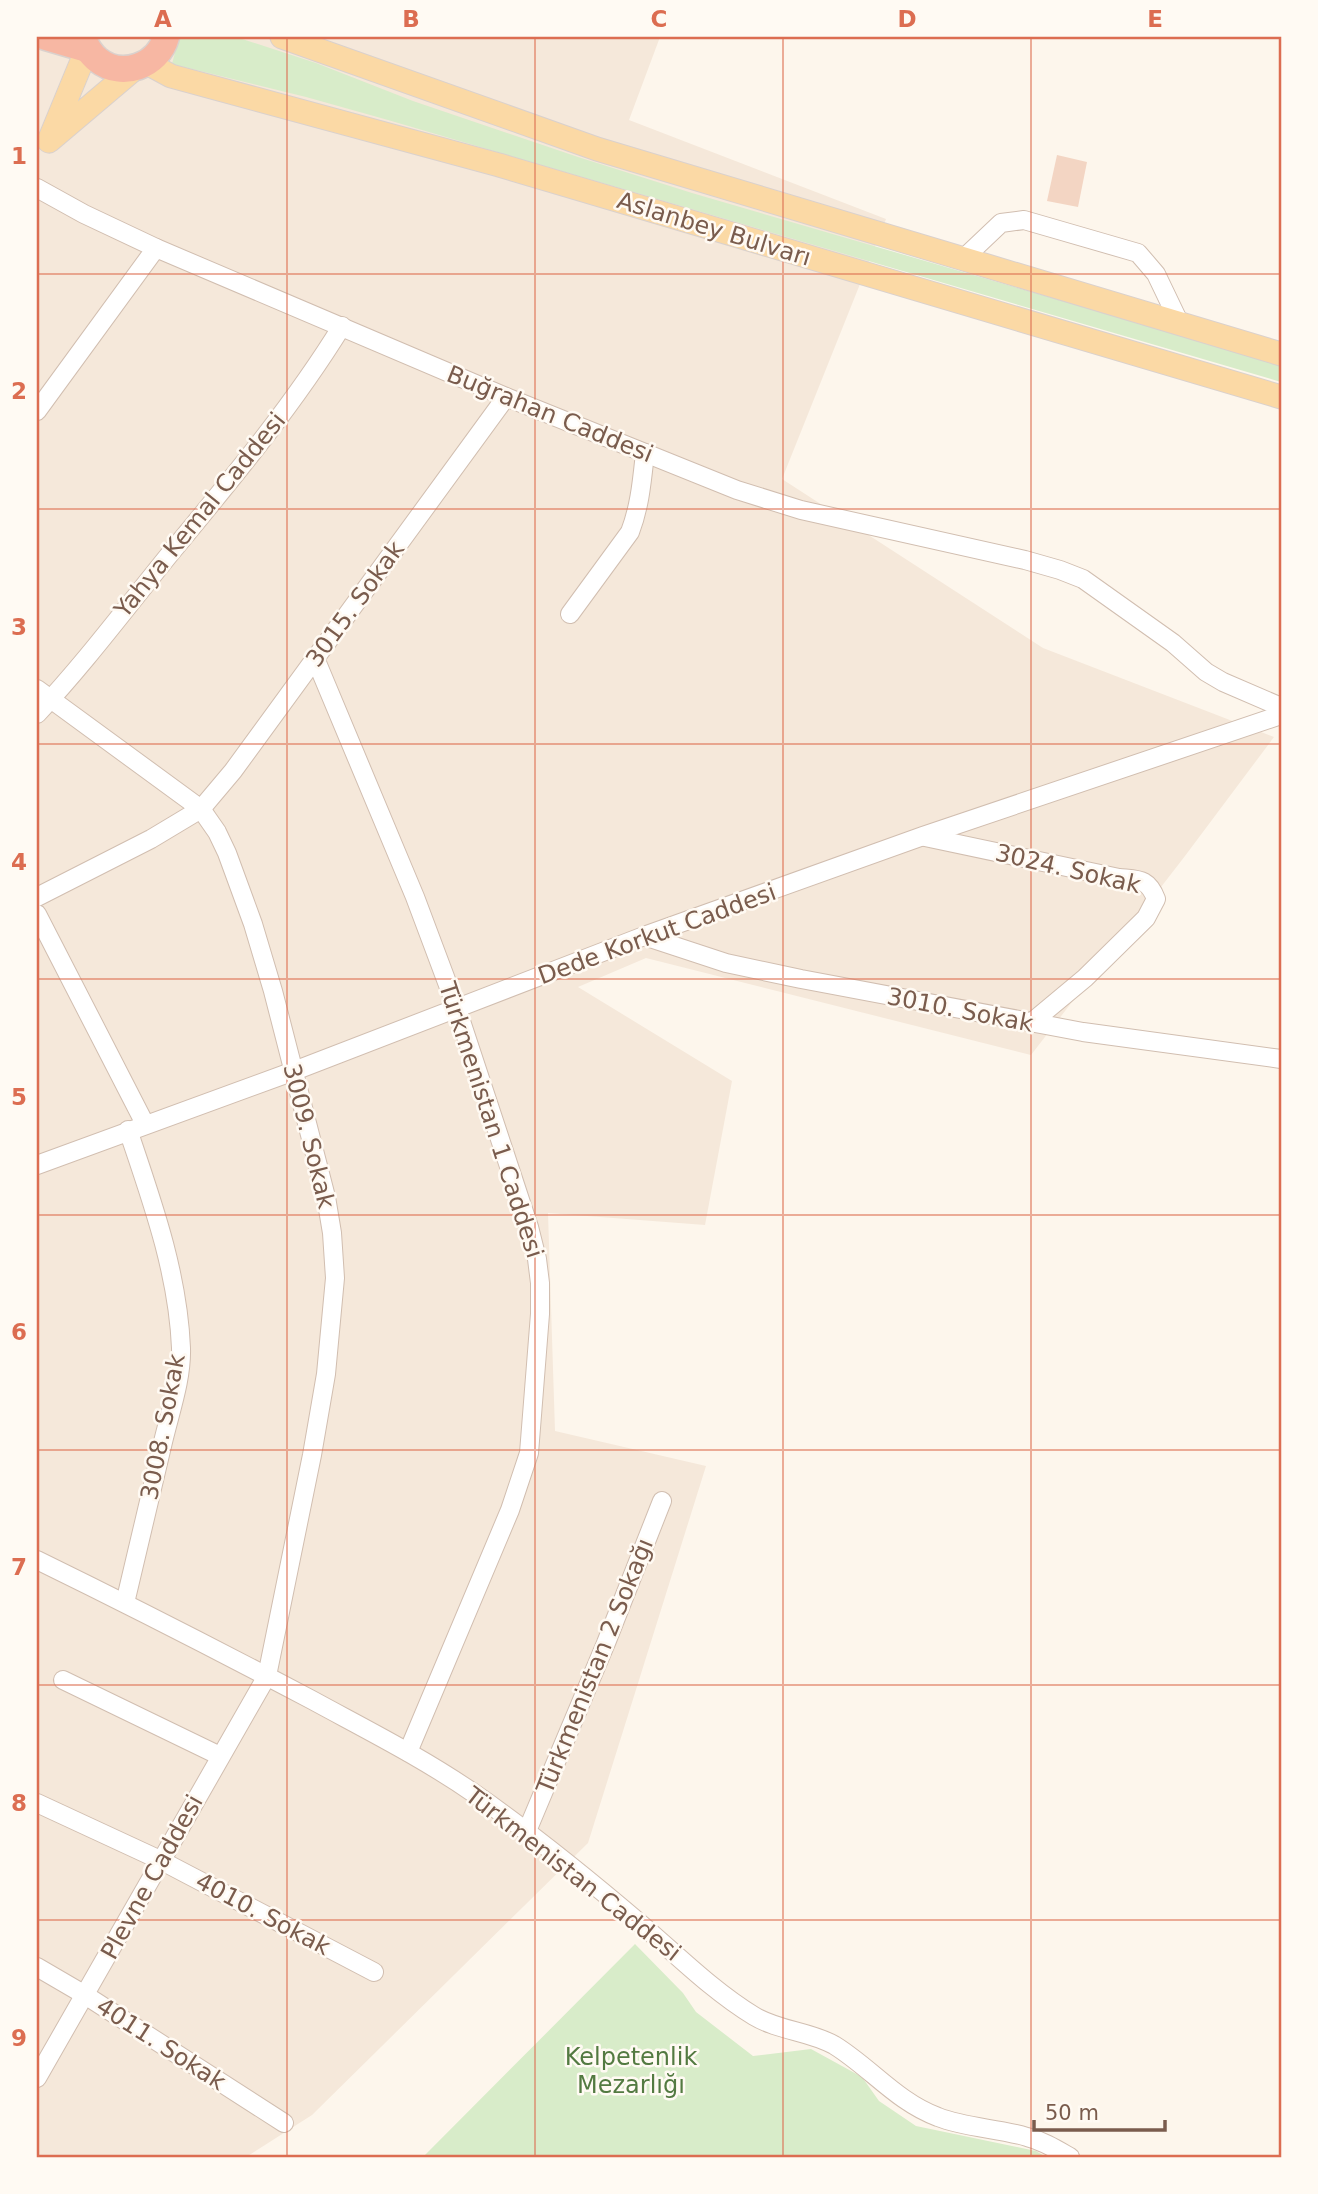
<svg xmlns="http://www.w3.org/2000/svg" width="1318" height="2194" viewBox="0 0 1318 2194" font-family="'DejaVu Sans',sans-serif">
<rect width="100%" height="100%" fill="#fdf6ec"/>
<path fill="#f5e8da" d="M37,37H660L629,120L886,219L782,479L1043,648L1274,737L1185,856L1031,1055L646,958L578,987L732,1081L705,1225L548,1213L555,1431L706,1466L588,1843L312,2115L246,2157H37Z"/>
<g fill="#d8ecc9">
<path d="M179,37H236L316,63L413,101L578,157L692,193L1073,304L1281,366V382L388,120L306,97L172,64Z"/>
<path d="M635,1944L683,1993L696,2012L753,2056L811,2049L862,2077L879,2101L916,2126L1036,2151L1046,2157H423Z"/>
</g>
<path fill="#f3d5c3" d="M1057,155L1087,162L1078,207L1047,201Z"/>
<g fill="none" stroke-linecap="round" stroke-linejoin="round">
<g stroke="#d1beb0" stroke-width="20">
<g id="minor">
<path d="M37,188L84,214L156,248L506,397L737,490L801,510L1025,560L1060,570L1083,579L1173,643L1206,672L1223,682L1281,707"/>
<path d="M963,259L1001,223L1024,220L1138,253L1156,274L1180,324"/>
<path d="M37,411L156,248"/>
<path d="M570,614L630,532C640,506 642,480 645,453"/>
<path d="M315,658L415,897L457,1009L529,1227L537,1259L540,1283V1314L529,1453L510,1510L408,1752"/>
<path d="M37,689L201,809L217,832L227,853L253,924L273,991L326,1197L332,1233L335,1278L326,1374L312,1455L267,1676L37,2078"/>
<path d="M37,714C84,664 126,608 169,555C230,481 292,407 342,326"/>
<path d="M925,837L1119,878C1139,880 1148,878 1156,899L1146,918L1085,978L1031,1023"/>
<path d="M37,897L151,839L201,809L233,771L506,397"/>
<path d="M37,914L145,1124"/>
<path d="M644,936L726,963L801,979L1083,1032L1281,1059"/>
<path d="M37,1165L294,1071L644,936L923,836L1281,715"/>
<path d="M37,1560C129,1605 221,1652 312,1700C367,1730 423,1758 475,1794C533,1834 588,1879 642,1925C678,1956 713,1991 754,2016C779,2031 809,2031 834,2045C870,2067 897,2102 938,2117C966,2128 998,2128 1027,2137C1043,2141 1056,2149 1070,2157"/>
<path d="M125,1603C138,1549 150,1496 163,1442C170,1412 182,1379 181,1348C178,1273 152,1201 128,1130"/>
<path d="M63,1680L220,1756"/>
<path d="M37,1803L160,1860L374,1972"/>
<path d="M527,1831L606,1643L662,1501"/>
<path d="M37,1967L85,1995L284,2123"/>
</g>
</g>
<g stroke="#dad1cd" stroke-width="25">
<g id="major">
<path d="M282,37L597,149L1281,354"/>
<path d="M87,49L49,141L134,69"/>
<path d="M147,63L171,76L499,165L1281,397"/>
</g>
</g>
<g stroke="#dad1cd" stroke-width="29">
<g id="highway">
<path d="M46,37L87,49"/>
<path d="M82,37C86,46 90,54 98,60C122,79 158,66 166,37"/>
</g>
</g>
<use href="#minor" stroke="#fff" stroke-width="18"/>
<use href="#major" stroke="#fbd9a5" stroke-width="23"/>
<use href="#highway" stroke="#f7b7a3" stroke-width="26"/>
</g>
<path fill="none" stroke="#dc6d51" stroke-width="2" stroke-opacity="0.55" d="M287,37V2157M535,37V2157M783,37V2157M1031,37V2157M37,274H1281M37,509H1281M37,744H1281M37,979H1281M37,1215H1281M37,1450H1281M37,1685H1281M37,1920H1281"/>
<g text-anchor="middle" stroke-width="5" stroke-linejoin="round" paint-order="stroke">
<g font-size="24" fill="#7a5c4d" stroke="#fffaf3">
<text transform="translate(714 229) rotate(17)" y="8">Aslanbey Bulvarı</text>
<text transform="translate(550 414) rotate(22)" y="8">Buğrahan Caddesi</text>
<text transform="translate(200 515) rotate(-51)" y="8">Yahya Kemal Caddesi</text>
<text transform="translate(355 604) rotate(-54)" y="8">3015. Sokak</text>
<text transform="translate(1068 869) rotate(13)" y="8">3024. Sokak</text>
<text transform="translate(657 934) rotate(-20)" y="8">Dede Korkut Caddesi</text>
<text transform="translate(960 1010) rotate(11)" y="8">3010. Sokak</text>
<text transform="translate(491 1120) rotate(72)" y="8">Türkmenistan 1 Caddesi</text>
<text transform="translate(309 1136) rotate(76)" y="8">3009. Sokak</text>
<text transform="translate(163 1427) rotate(-79)" y="8">3008. Sokak</text>
<text transform="translate(595 1666) rotate(-68)" y="8">Türkmenistan 2 Sokağı</text>
<text transform="translate(573 1874) rotate(38)" y="8">Türkmenistan Caddesi</text>
<text transform="translate(152 1877) rotate(-61)" y="8">Plevne Caddesi</text>
<text transform="translate(263 1914) rotate(28)" y="8">4010. Sokak</text>
<text transform="translate(161 2044) rotate(33)" y="8">4011. Sokak</text>
</g>
<g font-size="24" fill="#537a41" stroke="#fffaf3">
<text x="631" y="2065">Kelpetenlik<tspan x="631" dy="28">Mezarlığı</tspan></text>
</g>
</g>
<rect width="1318" height="2194" fill="none" stroke="#fffaf3" stroke-width="77"/>
<path d="M1034 2120v10h131v-10" fill="none" stroke="#7a5c4d" stroke-width="3.5"/>
<text x="1045" y="2120" font-size="21" fill="#7a5c4d" stroke="#fffaf3" stroke-width="5" paint-order="stroke">50 m</text>
<rect x="38" y="38" width="1242" height="2118" fill="none" stroke="#dc6d51" stroke-width="2.5"/>
<g font-size="23" text-anchor="middle" font-weight="bold" fill="#dc6d51">
<text x="163" y="27">A</text>
<text x="411" y="27">B</text>
<text x="659" y="27">C</text>
<text x="907" y="27">D</text>
<text x="1155" y="27">E</text>
<text x="19" y="164">1</text>
<text x="19" y="399">2</text>
<text x="19" y="635">3</text>
<text x="19" y="870">4</text>
<text x="19" y="1105">5</text>
<text x="19" y="1340">6</text>
<text x="19" y="1575">7</text>
<text x="19" y="1811">8</text>
<text x="19" y="2046">9</text>
</g>
</svg>
